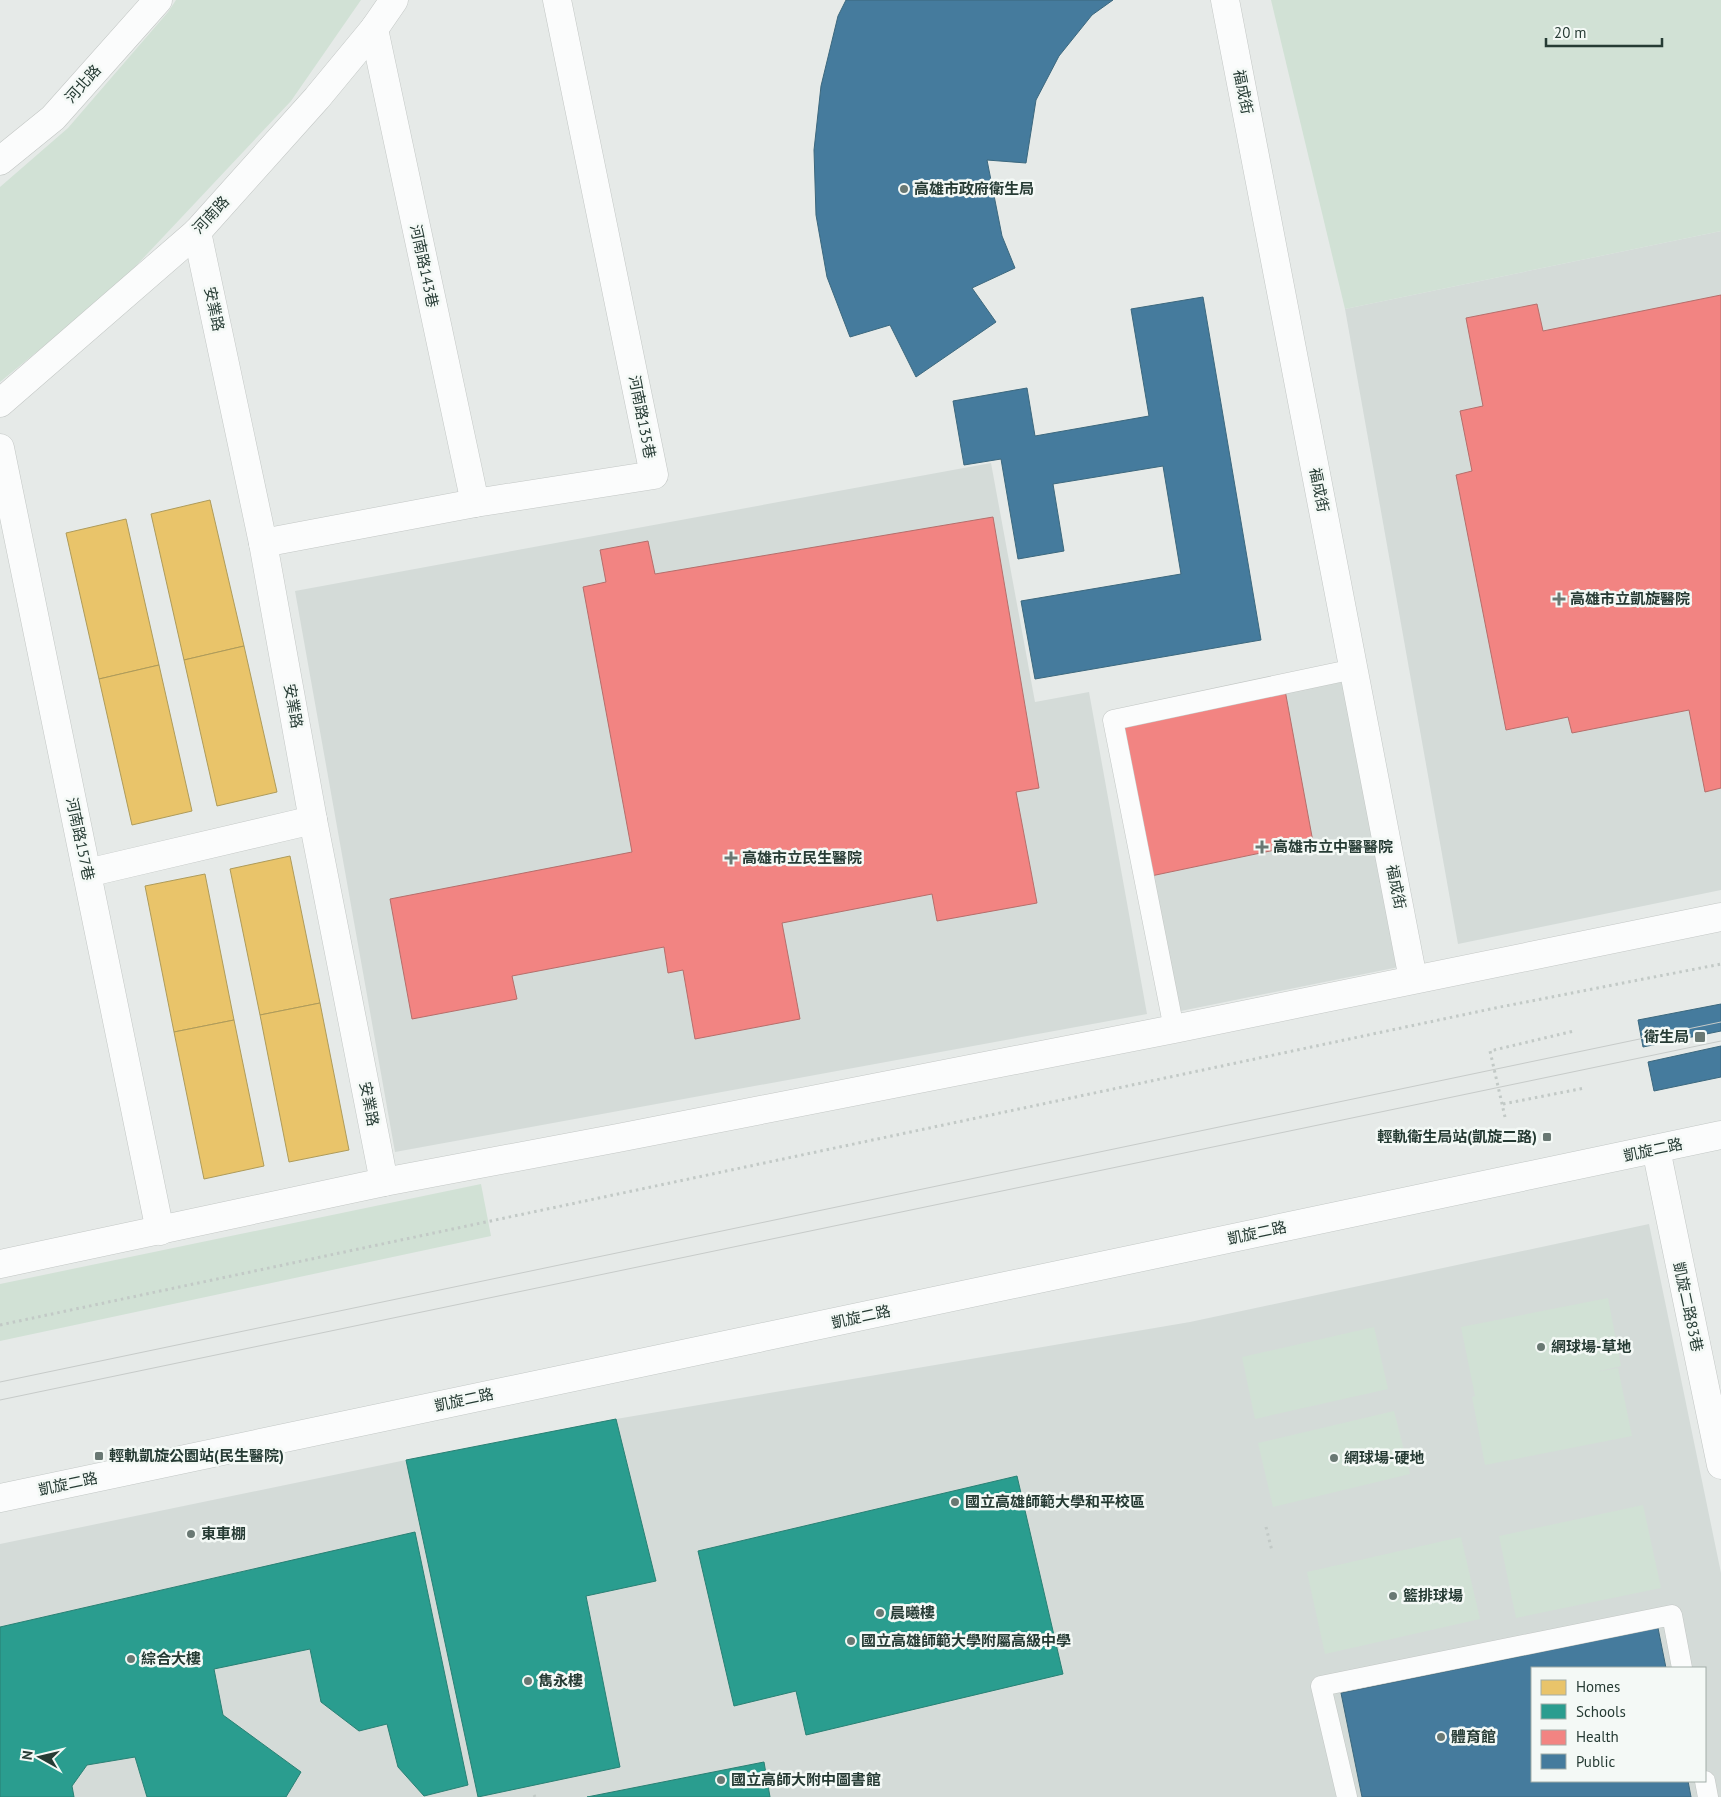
<svg xmlns="http://www.w3.org/2000/svg" width="1721" height="1797" viewBox="0 0 1721 1797" font-family="'PT Sans','Noto Sans TC',sans-serif">
<rect width="100%" height="100%" fill="#e6eae8"/>
<g fill="#d4dbd8" fill-rule="evenodd">
<path d="M1721,231V890L1458,944L1345,309Z"/>
<path d="M991,463L1035,702L1089,692L1147,1014L395,1152L295,591Z"/>
<path d="M1356,679L1399,967L1171,1013L1123,727Z"/>
<path d="M1649,1224L1721,1573V1797H0V1544L406,1460L616,1419L1190,1322ZM1532,1668H1705V1781H1532Z"/>
</g>
<g fill="#d1e1d5">
<path d="M176,0H361L291,101L117,286L0,382V187L68,128L168,12Z"/>
<path d="M1271,0H1721V231L1345,309Z"/>
<path d="M481,1184L491,1236L0,1341V1284Z"/>
<path d="M1608,1298L1621,1366L1596,1372L1618,1368L1632,1436L1485,1465L1472,1397L1475,1396L1461,1327Z"/>
<path d="M1374,1327L1388,1389L1255,1419L1242,1357Z"/>
<path d="M1394,1411L1410,1474L1273,1507L1258,1443Z"/>
<path d="M1643,1505L1661,1588L1516,1618L1499,1536Z"/>
<path d="M1461,1537L1480,1619L1325,1654L1307,1572Z"/>
</g>
<g fill="#e9c46a" stroke="#ae9b5a">
<path d="M210,500L244,646L184,660L151,514Z"/>
<path d="M126,519L159,665L99,679L66,533Z"/>
<path d="M244,646L277,792L217,806L184,660Z"/>
<path d="M159,665L192,811L132,825L99,679Z"/>
<path d="M290,856L320,1003L260,1015L230,869Z"/>
<path d="M205,874L234,1020L174,1032L145,886Z"/>
<path d="M320,1003L349,1150L289,1162L260,1015Z"/>
<path d="M234,1020L264,1166L204,1179L174,1032Z"/>
</g>
<g fill="#2a9d8f" stroke="#298074">
<path d="M616,1419L656,1581L586,1596L620,1767L478,1797L406,1460Z"/>
<path d="M1017,1476L1063,1674L806,1735L796,1691L734,1706L698,1551Z"/>
<path d="M415,1532L468,1785L424,1796L398,1767L387,1724L359,1731L321,1702L310,1649L214,1669L223,1715L301,1772L286,1797H147L135,1757L87,1765L72,1786L74,1797H0V1627Z"/>
<path d="M764,1762L770,1797H587Z"/>
</g>
<g fill="#f28482" stroke="#b56e6b">
<path d="M1721,295V788L1705,792L1689,710L1572,733L1568,717L1506,730L1456,475L1472,471L1460,411L1483,406L1466,318L1537,304L1543,331Z"/>
<path d="M993,517L1039,788L1016,792L1037,903L937,921L932,894L782,923L800,1019L695,1039L683,970L668,973L664,947L512,976L517,999L412,1019L390,899L632,852L583,587L606,582L600,550L648,541L655,574Z"/>
<path d="M1285,690L1313,842L1151,876L1123,727Z"/>
</g>
<g fill="#457b9d" stroke="#3c687e">
<path d="M846,0H1113L1092,15L1059,56L1036,100L1026,163L987,160L1002,236L1015,268L972,288L996,322L916,377L890,325L850,337L827,277L816,215L814,150L821,86L838,16Z"/>
<path d="M1203,297L1261,640L1035,679L1021,601L1181,574L1163,466L1053,484L1064,551L1018,559L1001,459L964,465L953,401L1027,388L1035,436L1149,416L1131,309Z"/>
<path d="M1721,1004V1031L1643,1047L1638,1020Z"/>
<path d="M1721,1046V1077L1654,1091L1648,1062Z"/>
<path d="M1658,1628L1666,1668H1532V1781H1688L1691,1797H1362L1341,1693Z"/>
</g>
<g fill="none" stroke-linecap="round" stroke-linejoin="round">
<g stroke="#c3c7c5" stroke-width="21">
<g id="lane">
<path d="M1174,1029L1113,720L1354,669"/>
<path d="M1705,1781L1708,1797"/>
<path d="M1347,1797L1321,1686L1672,1615L1682,1668"/>
</g>
</g>
<g stroke="#c3c7c5" stroke-width="29">
<g id="street">
<path d="M1225,0L1413,979"/>
<path d="M374,29L475,503"/>
<path d="M0,161L53,118L158,0"/>
<path d="M197,232L263,543L313,820L384,1182"/>
<path d="M0,403L197,232L317,98L374,29L394,0"/>
<path d="M0,448L160,1231"/>
<path d="M263,543L475,503L654,475L557,0"/>
<path d="M87,873L313,820"/>
<path d="M1656,1149L1721,1465"/>
<path d="M0,1264L384,1182L618,1138L1174,1029L1721,917"/>
</g>
</g>
<g stroke="#c2c7c5" stroke-width="29">
<path id="secondary" d="M0,1498L1721,1135"/>
</g>
<g stroke="#c2c9c6" stroke-width="3" stroke-dasharray="2.5 4" stroke-linecap="butt">
<path d="M1503,1104L1585,1088"/>
<path d="M1505,1117L1490,1051L1574,1031"/>
<path d="M0,1325L1500,1007L1721,964"/>
<path d="M1266,1527L1272,1551"/>
<path d="M534,1795L535,1797"/>
</g>
<use href="#lane" stroke="#fbfcfc" stroke-width="20"/>
<use href="#street" stroke="#fbfcfc" stroke-width="28"/>
<use href="#secondary" stroke="#fbfcfc" stroke-width="28"/>
<g stroke="#c7cbc9" stroke-width="1">
<path d="M0,1382L1721,1022"/>
<path d="M0,1400L1721,1041"/>
</g>
</g>
<g fill="#697873" stroke="#f4f9f6" stroke-width="2">
<circle cx="904" cy="189" r="5"/>
<path d="M1556.5 591.5h5v5h5v5h-5v5h-5v-5h-5v-5h5z"/>
<path d="M1259.5 839.5h5v5h5v5h-5v5h-5v-5h-5v-5h5z"/>
<path d="M728.5 850.5h5v5h5v5h-5v5h-5v-5h-5v-5h5z"/>
<rect x="1694" y="1031" width="12" height="12" rx="2.5"/>
<rect x="1542" y="1132" width="10" height="10" rx="2.5"/>
<circle cx="1541" cy="1347" r="5"/>
<rect x="94" y="1451" width="10" height="10" rx="2.5"/>
<circle cx="1334" cy="1458" r="5"/>
<circle cx="955" cy="1502" r="5"/>
<circle cx="191" cy="1534" r="5"/>
<circle cx="1393" cy="1596" r="5"/>
<circle cx="880" cy="1613" r="5"/>
<circle cx="851" cy="1641" r="5"/>
<circle cx="131" cy="1659" r="5"/>
<circle cx="528" cy="1681" r="5"/>
<circle cx="1441" cy="1737" r="5"/>
<circle cx="721" cy="1780" r="5"/>
</g>
<g text-anchor="middle" stroke-width="5" stroke-linejoin="round" paint-order="stroke">
<g font-size="15" fill="#263b34" stroke="#f4f9f6">
<text transform="translate(83 84) rotate(-48)" y="5">河北路</text>
<text transform="translate(1243 92) rotate(79)" y="5">福成街</text>
<text transform="translate(211 215) rotate(-47)" y="5">河南路</text>
<text transform="translate(424 266) rotate(78)" y="5">河南路143巷</text>
<text transform="translate(214 309) rotate(78)" y="5">安業路</text>
<text transform="translate(642 417) rotate(79)" y="5">河南路135巷</text>
<text transform="translate(1319 490) rotate(79)" y="5">福成街</text>
<text transform="translate(293 706) rotate(80)" y="5">安業路</text>
<text transform="translate(80 839) rotate(78)" y="5">河南路157巷</text>
<text transform="translate(1396 887) rotate(79)" y="5">福成街</text>
<text transform="translate(369 1104) rotate(79)" y="5">安業路</text>
<text transform="translate(1653 1150) rotate(-12)" y="5">凱旋二路</text>
<text transform="translate(1257 1233) rotate(-12)" y="5">凱旋二路</text>
<text transform="translate(1688 1307) rotate(78)" y="5">凱旋二路83巷</text>
<text transform="translate(861 1317) rotate(-12)" y="5">凱旋二路</text>
<text transform="translate(464 1400) rotate(-12)" y="5">凱旋二路</text>
<text transform="translate(68 1484) rotate(-12)" y="5">凱旋二路</text>
</g>
<g font-size="15" font-weight="bold" fill="#263b34" stroke="#f4f9f6" text-anchor="start">
<text x="914" y="194">高雄市政府衛生局</text>
<text x="1570" y="604">高雄市立凱旋醫院</text>
<text x="1273" y="852">高雄市立中醫醫院</text>
<text x="742" y="863">高雄市立民生醫院</text>
<text x="1689" y="1042" text-anchor="end">衛生局</text>
<text x="1537" y="1142" text-anchor="end">輕軌衛生局站(凱旋二路)</text>
<text x="1551" y="1352">網球場-草地</text>
<text x="109" y="1461">輕軌凱旋公園站(民生醫院)</text>
<text x="1344" y="1463">網球場-硬地</text>
<text x="965" y="1507">國立高雄師範大學和平校區</text>
<text x="201" y="1539">東車棚</text>
<text x="1403" y="1601">籃排球場</text>
<text x="890" y="1618">晨曦樓</text>
<text x="861" y="1646">國立高雄師範大學附屬高級中學</text>
<text x="141" y="1664">綜合大樓</text>
<text x="538" y="1686">雋永樓</text>
<text x="1451" y="1742">體育館</text>
<text x="731" y="1785">國立高師大附中圖書館</text>
</g>
</g>
<rect x="1531" y="1667" width="175" height="115" fill="#f4f9f6" stroke="#a2ada8"/>
<rect x="1541" y="1680" width="25" height="15" fill="#e9c46a" stroke="#a2ada8"/>
<text x="1576" y="1692" font-size="15" fill="#263b34">Homes</text>
<rect x="1541" y="1704" width="25" height="15" fill="#2a9d8f" stroke="#a2ada8"/>
<text x="1576" y="1717" font-size="15" fill="#263b34">Schools</text>
<rect x="1541" y="1730" width="25" height="15" fill="#f28482" stroke="#a2ada8"/>
<text x="1576" y="1742" font-size="15" fill="#263b34">Health</text>
<rect x="1541" y="1754" width="25" height="15" fill="#457b9d" stroke="#a2ada8"/>
<text x="1576" y="1767" font-size="15" fill="#263b34">Public</text>
<g transform="translate(40 1757) rotate(278)" stroke="#f4f9f6" stroke-width="4" paint-order="stroke">
<path d="M0-4L9 19L0 12L-9 19Z" fill="#263b34"/>
<text y="-8" font-size="14" font-weight="bold" text-anchor="middle" fill="#263b34">N</text>
</g>
<path d="M1546 38v8h116v-8" fill="none" stroke="#263b34" stroke-width="2.5"/>
<text x="1554" y="38" font-size="15" fill="#263b34" stroke="#f4f9f6" stroke-width="4" paint-order="stroke">20 m</text>
</svg>
